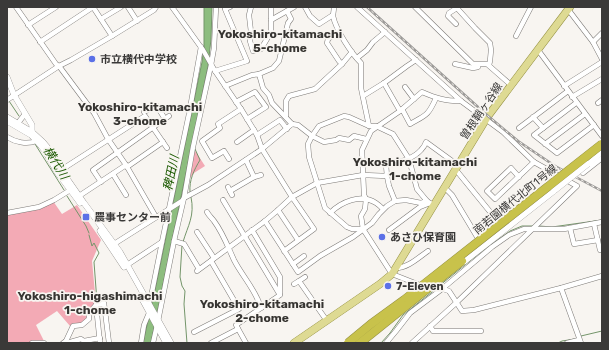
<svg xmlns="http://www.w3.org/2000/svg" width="609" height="350" viewBox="0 0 609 350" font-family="Rubik,'Noto Sans JP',sans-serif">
<rect width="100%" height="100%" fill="#f8f5f1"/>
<g fill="#f3aab5">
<path d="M194,149L205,166L194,173L190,178Z"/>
<path d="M53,201L62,214L77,205L101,240L92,261L96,304L88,318L81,324H78L70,326L57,311L36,325L44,341H33L31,343H7V213Z"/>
</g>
<path fill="#8dbd7f" stroke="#74956a" d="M204,7H212L211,39L208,66L151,343H143L157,281L202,62L204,47Z"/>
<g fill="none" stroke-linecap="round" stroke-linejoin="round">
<g stroke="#74956a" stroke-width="1">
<path d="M9,101L19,116"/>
<path d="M35,144L64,190"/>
<path d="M190,192C189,180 194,170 200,160L195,149"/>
<path d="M67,196L86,226L89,233"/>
<path d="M539,226L552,227L602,220"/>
<path d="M89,235L92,246L94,243L99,253L94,262L97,302"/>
<path d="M183,242C188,225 195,216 191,197"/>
<path d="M182,245L180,277L182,286L185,291L184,304L187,343"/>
<path d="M439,286L481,252L510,231L522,226H534"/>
<path d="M581,336L602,331"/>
<path d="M381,343L390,333L403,315L437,288"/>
<path d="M558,343L562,341L575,339"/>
</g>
<g stroke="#7e7b78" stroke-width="5.5">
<g id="minor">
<path d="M16,7L56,64L59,66L94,113L108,139L126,165L156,217"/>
<path d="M93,7L112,36"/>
<path d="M128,7L137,21"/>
<path d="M172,7L203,50L215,71L241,109L257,135L262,149L292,197L314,229L284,251"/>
<path d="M251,7L249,15L251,32L250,41L253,51L261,49L271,32V7"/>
<path d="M305,7L310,16L319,24L333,15"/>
<path d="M334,7C334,10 333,14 333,16C336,30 351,53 361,63V88L369,126"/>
<path d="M357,7L461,101L503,132L534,162L577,186L456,303L412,343"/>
<path d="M415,7L473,64H487L511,85"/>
<path d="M456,7L475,28L490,43L491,50L490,61L489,65"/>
<path d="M567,8L593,42L602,59"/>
<path d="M101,19L121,7"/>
<path d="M271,20L294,7"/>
<path d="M456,24L448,16L449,13L457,8"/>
<path d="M28,25L56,7"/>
<path d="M339,31L328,39L327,43L339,61L342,64"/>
<path d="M516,36L531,7"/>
<path d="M40,42L93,7"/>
<path d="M593,42L602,33"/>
<path d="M538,50L602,136"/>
<path d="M357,58L367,50L373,42L385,32"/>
<path d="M455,64L473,68L478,67V66"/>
<path d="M215,71L247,61L225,9L230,7"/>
<path d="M259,74L273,68L279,61L288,23L291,19L287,11"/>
<path d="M384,83L400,111"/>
<path d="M225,86L252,75L259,74L263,88L269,95L272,103L292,124L298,125L312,136L324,142L336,140L339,138L349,140L354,136L366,139"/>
<path d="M564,86L602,62"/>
<path d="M405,87L414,99"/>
<path d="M363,96L384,83L407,66L416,60"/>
<path d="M572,97L602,79"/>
<path d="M7,100L59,66L71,60L112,36L154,10L156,7"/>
<path d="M236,102L255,92L266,107L247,119"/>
<path d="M576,103L534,135L557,153L594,125"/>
<path d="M598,103L602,100"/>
<path d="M402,109L410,124C426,115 428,116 436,98"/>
<path d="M144,112L151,108L157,106L165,119"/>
<path d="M286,116V101L289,96L315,89L342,64L352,52"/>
<path d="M533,117L543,128"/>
<path d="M18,123L25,114"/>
<path d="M519,128L568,91"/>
<path d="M257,135L280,120L287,129"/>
<path d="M7,137C15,142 27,145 36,141"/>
<path d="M237,142L254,130"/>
<path d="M545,144L585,114"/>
<path d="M229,159L224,151L212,158L202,141L220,128L218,124L241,109"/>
<path d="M127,167L163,142"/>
<path d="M456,170L500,224"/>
<path d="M58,172L145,116L167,148"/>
<path d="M583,173L602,158"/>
<path d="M113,174L126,195"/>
<path d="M387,176L389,186L395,201"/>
<path d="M254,177L261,175"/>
<path d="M519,177L511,168L487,191L495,199L534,162"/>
<path d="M101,182L93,170L169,116"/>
<path d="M228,187L232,195"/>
<path d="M445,188L452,195L479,240"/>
<path d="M230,191L254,177L246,160"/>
<path d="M79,196L126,165"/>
<path d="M223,200L280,295L236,325L246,343"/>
<path d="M278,210L298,240"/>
<path d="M207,212C209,216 212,218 214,221C223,233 228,247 234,260C242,276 256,290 261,308"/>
<path d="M7,213L39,207L54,200L72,189"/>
<path d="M330,213C341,202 361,193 376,203C379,205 381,207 383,209"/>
<path d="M265,221L298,272L320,256L353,237L372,223L379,214L387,206L395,201L406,200L421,203L427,201"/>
<path d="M594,224L600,250"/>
<path d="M570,228L574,244L598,240"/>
<path d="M363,229H352L347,227L325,208L309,157L308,144L312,136L319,126L344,116L349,117L369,126H376L393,134L409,159L417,189L427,201L434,206"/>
<path d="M252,230L280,277V294"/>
<path d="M389,230L420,207L430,203"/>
<path d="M197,232L214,258"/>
<path d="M174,241L184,244L199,269"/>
<path d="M162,242L189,114L201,47"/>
<path d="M111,244H114L182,201L184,198L208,185L262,149L292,124"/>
<path d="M293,264L304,256"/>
<path d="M127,265L162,242L151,297L148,302"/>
<path d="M396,268C408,268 419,257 428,251"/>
<path d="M197,271L265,221L278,210L292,197L317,183L363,175L387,176L386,165C398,162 412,160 421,150C423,148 425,145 426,142L459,166"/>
<path d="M299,281L305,277"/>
<path d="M294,284L299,281L327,321"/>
<path d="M424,285H420L392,274L363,229L361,216L365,209L366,199L364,195L362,150L371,131L400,111L422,92C436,98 444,101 461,101"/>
<path d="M431,285L449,291L462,311L474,310L561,288L602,276"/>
<path d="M561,288L581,343"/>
<path d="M430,326L433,331H481"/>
<path d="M194,332L239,309L211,261"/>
<path d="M66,341L67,343L81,339L84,341L100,338"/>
<path d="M32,343H44"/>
<path d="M63,343L66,341L73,326L82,325L89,319V313L96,305"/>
<path d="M100,343L96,305L104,303L109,343"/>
<path d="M141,343L144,325L149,313"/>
<path d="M153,343L158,321L174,241L184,198L193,147L211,65L214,48L216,7"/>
<path d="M211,343L238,329"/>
<path d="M386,343L396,331L410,313L442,289L492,247L509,235L524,229H564L602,222"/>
<path d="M567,343L579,340"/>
</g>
</g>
<g stroke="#7e7b78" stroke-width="6">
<g id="tertiary">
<path d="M7,77L14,95L32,125V132L31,134"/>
<path d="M7,117L32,132L43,142L52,153L61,170L84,203L120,252L171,343"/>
<path d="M7,121L31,135L41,146L45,151L57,172L80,203"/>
<path d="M588,164L602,152"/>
<path d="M100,231L124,267"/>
<path d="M460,265L554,191"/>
<path d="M142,299L166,343"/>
</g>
</g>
<g stroke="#969244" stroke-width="8">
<path id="primary" d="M294,343L380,284L392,274L488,116L570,7"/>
</g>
<use href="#minor" stroke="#fff" stroke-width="4.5"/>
<use href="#tertiary" stroke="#fff" stroke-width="5.5"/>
<use href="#primary" stroke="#deda93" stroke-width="7"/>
<g stroke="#9b9997" stroke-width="2.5">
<path id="rail" d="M367,7L488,116L518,141L555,166L602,191"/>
</g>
<use href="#rail" stroke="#f8f5f1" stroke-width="1" stroke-dasharray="3" stroke-linecap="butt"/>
<g stroke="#7e7b78" stroke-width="6" stroke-linecap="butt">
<path id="tertiary-bridge" d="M554,191L588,164"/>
</g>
<g stroke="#969244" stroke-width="9" stroke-linecap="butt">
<g id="motorway-bridge">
<path d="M348,343L371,324L404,300L602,144"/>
<path d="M360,343L462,261"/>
</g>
</g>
<use href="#tertiary-bridge" stroke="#fff" stroke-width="5.5"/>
<use href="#motorway-bridge" stroke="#c8c24b" stroke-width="8"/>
</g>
<g fill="#5b70e7" stroke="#f8f5f1" stroke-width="1.5">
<circle cx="92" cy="59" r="4"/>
<rect x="82" y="213" width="8" height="8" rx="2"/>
<circle cx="382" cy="237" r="4"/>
<circle cx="388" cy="286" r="4"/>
</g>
<g text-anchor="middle" stroke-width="3.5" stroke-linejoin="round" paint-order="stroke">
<g font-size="11" font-weight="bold" fill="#3a3938" stroke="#f8f5f1" text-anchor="start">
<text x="100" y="63">市立横代中学校</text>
<text x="94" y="221">農事センター前</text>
<text x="390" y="241">あさひ保育園</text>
<text x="396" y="290">7-Eleven</text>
</g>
<g font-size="11" fill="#3a3938" stroke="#f8f5f1">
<text transform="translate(481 111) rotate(-56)" y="4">曽根鞘ヶ谷線</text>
<text transform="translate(515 199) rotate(-39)" y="4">南若園横代北町1号線</text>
</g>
<g font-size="12" font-weight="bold" fill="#363431" stroke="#f8f5f1">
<text x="280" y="38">Yokoshiro-kitamachi<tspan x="280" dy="14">5-chome</tspan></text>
<text x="140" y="111">Yokoshiro-kitamachi<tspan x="140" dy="14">3-chome</tspan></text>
<text x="415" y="166">Yokoshiro-kitamachi<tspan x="415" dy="14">1-chome</tspan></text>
<text x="90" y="300">Yokoshiro-higashimachi<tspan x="90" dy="14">1-chome</tspan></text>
<text x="262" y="308">Yokoshiro-kitamachi<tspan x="262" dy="14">2-chome</tspan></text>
</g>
<g font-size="12" font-style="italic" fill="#1b5900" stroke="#f8f5f1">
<text transform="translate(56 163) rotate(58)" y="4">横代川</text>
<text transform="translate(171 173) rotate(-78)" y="4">稗田川</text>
</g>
</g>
<rect width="609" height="350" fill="none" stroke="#3a3938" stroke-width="16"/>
</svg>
